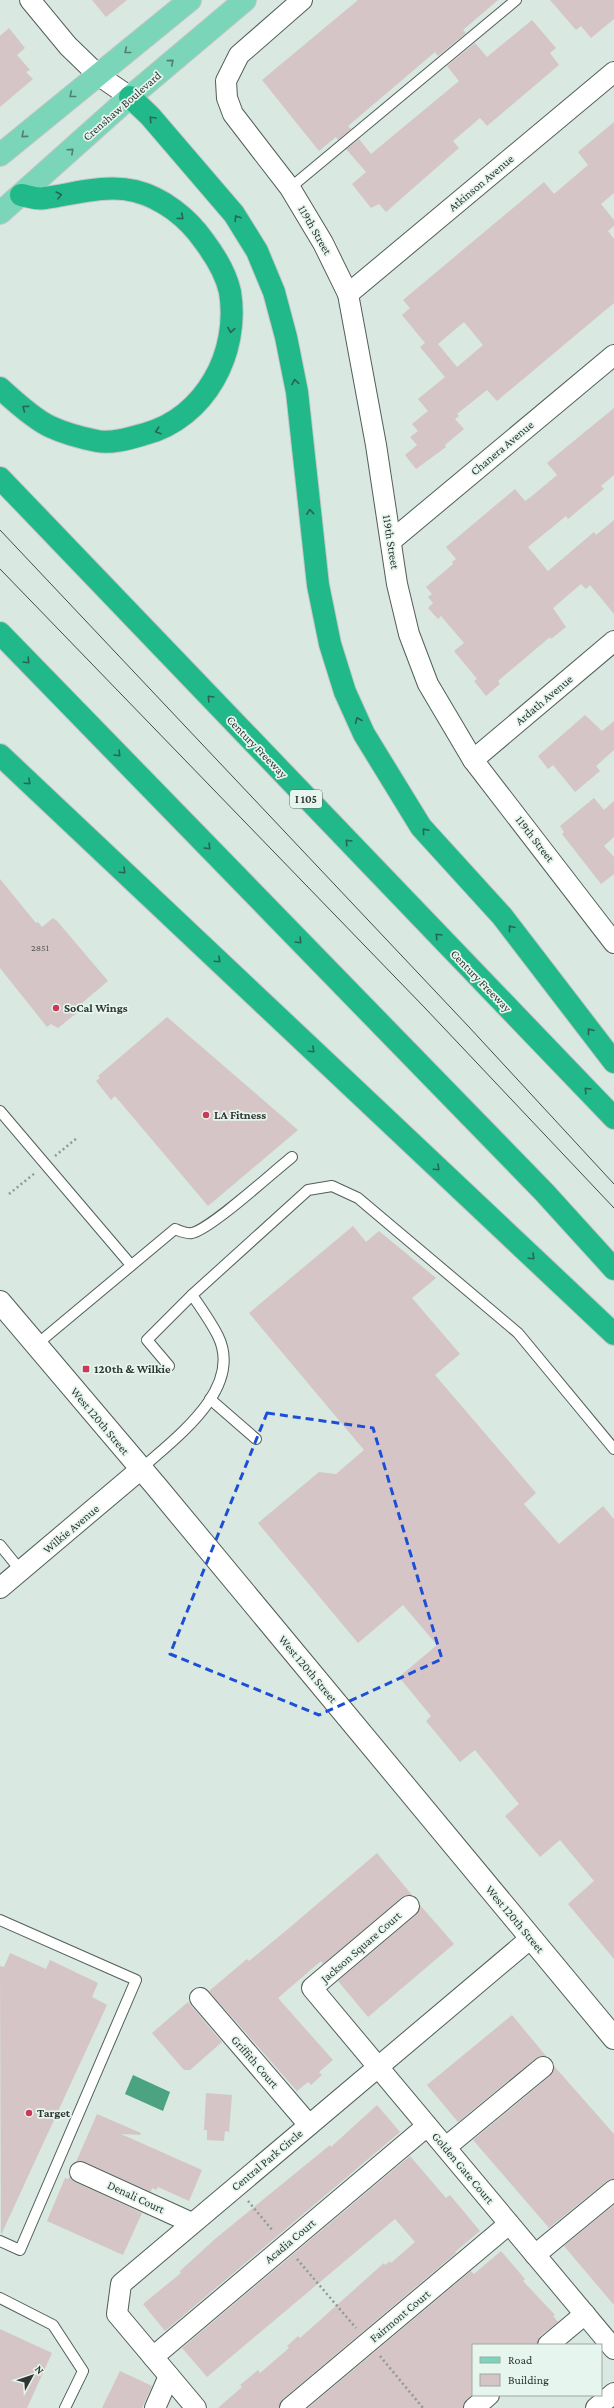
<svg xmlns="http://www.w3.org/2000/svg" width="614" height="2408" viewBox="0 0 614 2408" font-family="'Crimson Pro',serif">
<rect width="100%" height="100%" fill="#d9e8e1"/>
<path fill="#4ba381" d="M133,2075L170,2092L163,2111L125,2094Z"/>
<g fill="#d5c5c6" fill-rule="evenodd">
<path d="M92,0H127L106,17Z"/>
<path d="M358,0H498L463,30L466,33L438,56L435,52L348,126L351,129L338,140L336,137L319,151L262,80Z"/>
<path d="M550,0H614V19L591,38L581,26L576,30Z"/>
<path d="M532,20L556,48L550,53L559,65L487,126L480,118L453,141L459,148L386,212L379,204L371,208L352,184L366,172L346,149L359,139L371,154L459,81L447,66L475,43L487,57Z"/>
<path d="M9,28L25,48L17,55L30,70L26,72L33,79L0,107V36Z"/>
<path d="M614,122V193L601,204L614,220V226L608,231L614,239V303L497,401L487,390L457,414L459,416L455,419L464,429L445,445L446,447L416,469L405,455L417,445L410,437L418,431L412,424L428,411L418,399L445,377L420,347L425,343L402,315L410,308L403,300L544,182L554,194L588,165L578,152ZM464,322L483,345L457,367L438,344Z"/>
<path d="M614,408V475L601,486L604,489L568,519L566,516L528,547L548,571L594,532L596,535L614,520V614L590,585L586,589L581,584L553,608L566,627L551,639L550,637L498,681L500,684L486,696L474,681L477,679L454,651L464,643L441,616L438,619L428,608L433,603L428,597L432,594L426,587L453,564L452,562L456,559L446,547L515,489L525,501L532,496L557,475L547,463Z"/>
<path d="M585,715L602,731L614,721V750L596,766L600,771L575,792L553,765L548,769L538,756Z"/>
<path d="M594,798L604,810L614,801V837L604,846L614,857V874L601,884L562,834L564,832L560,826Z"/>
<path d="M0,879L36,923L38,922L42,927L53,918L57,921L108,981L75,1009L78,1012L58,1028L51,1024L47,1027L0,968Z"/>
<path d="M167,1017L298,1130L208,1206L115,1096L111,1100L96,1081L100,1078L98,1076Z"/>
<path d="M353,1226L366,1242L379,1231L436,1278L412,1298L460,1354L435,1375L536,1493L524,1504L559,1544L603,1506L614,1519V1959L568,1904L594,1881L560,1840L540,1857L505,1816L519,1804L475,1750L460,1762L426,1721L431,1716L399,1677L437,1645L403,1605L358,1643L258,1523L319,1472L336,1474L364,1450L249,1313Z"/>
<path d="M377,1853L412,1895L402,1897L323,1964L321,1961L278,1998L333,2060L319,2072L322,2075L311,2085L308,2082L297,2091L209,1991L247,1959L249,1961L288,1929Z"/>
<path d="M420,1905L454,1944L368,2017L338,1981L416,1915Z"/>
<path d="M10,1953L46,1969L50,1960L98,1983L92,1997L107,2005L1,2235L0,1966L4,1967Z"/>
<path d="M188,2002L222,2042L190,2070H184L152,2033Z"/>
<path d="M512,2015L546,2056L536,2058L458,2122L427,2085Z"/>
<path d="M554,2066L614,2134V2179L607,2181L549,2228L473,2140L550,2076Z"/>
<path d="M206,2093L232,2095L229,2132L225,2131L224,2141L207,2140V2130H204Z"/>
<path d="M377,2105L400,2132L165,2331L143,2304L181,2273L180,2271L215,2239L330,2145L331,2147Z"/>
<path d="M97,2114L141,2133L140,2135L121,2134L202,2170L189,2201L158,2187L156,2190L152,2188L151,2192L85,2162H76Z"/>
<path d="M410,2156L446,2198L450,2195L480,2231L455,2252L456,2253L283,2399L279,2408H218L242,2387L240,2385L258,2370L260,2373L289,2348L287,2346L298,2336L300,2338L384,2263L385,2265L390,2261L391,2263L415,2242L395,2219L207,2377L182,2348Z"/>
<path d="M70,2176L75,2182L142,2213L123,2255L47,2221L65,2178L68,2179Z"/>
<path d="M614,2205V2305L564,2246Z"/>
<path d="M501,2251L525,2279L523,2281L555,2315L553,2316L558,2322L540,2336L537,2345H473V2394L466,2400L463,2408H308L471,2271L474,2274Z"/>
<path d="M0,2329L52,2353L27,2408H0Z"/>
<path d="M120,2371L152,2386L142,2408H102Z"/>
</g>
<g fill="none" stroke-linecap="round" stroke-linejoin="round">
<g stroke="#525f59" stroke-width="12">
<g id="lane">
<path d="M290,188L516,0"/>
<path d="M0,1111L131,1265"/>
<path d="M36,1345L175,1229C180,1231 186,1234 192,1233C211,1229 273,1172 292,1157"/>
<path d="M169,1366L147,1340L192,1295"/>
<path d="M210,1399L256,1439"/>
<path d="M141,1469C175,1438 244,1389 218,1336C211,1322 201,1308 192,1295L308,1190L332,1186L358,1198L518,1333L614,1449"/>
<path d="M0,1545L21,1571"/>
<path d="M0,1920L136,1980L20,2250L0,2241"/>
<path d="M0,2298L53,2325L83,2371L65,2408"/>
</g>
</g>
<g stroke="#525f59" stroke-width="22">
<g id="street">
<path d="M30,0L68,46L98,75L130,97"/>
<path d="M302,0L239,55L226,81L227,98L233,114L290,188L323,243L348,294L376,445L397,584L409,634L428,684L473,760L614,943"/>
<path d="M348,294L614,72"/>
<path d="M391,541L614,355"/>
<path d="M473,760L614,641"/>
<path d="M0,1588L141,1469"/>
<path d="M409,1906L312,1988L614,2349"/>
<path d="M200,1998L309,2125"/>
<path d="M446,2147L543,2067"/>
<path d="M80,2172L192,2223"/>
<path d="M535,2255L614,2190"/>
<path d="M548,2345L585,2314"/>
<path d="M153,2357L427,2126"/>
<path d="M155,2408L169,2376"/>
<path d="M196,2408L117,2314L121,2284L531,1938"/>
<path d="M290,2408L509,2224"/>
<path d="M474,2408L489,2395"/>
<path d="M596,2408L614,2393"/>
</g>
</g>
<g stroke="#525f59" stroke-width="24">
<path id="secondary" d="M0,1302L156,1486L614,2038"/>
</g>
<g stroke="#c5c7c6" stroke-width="24">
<g id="primary">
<path d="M0,155L190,0"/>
<path d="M0,213L130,97L245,0"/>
</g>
</g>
<g stroke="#c5c7c6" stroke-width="24">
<g id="highway">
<path d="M130,97L150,116L234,214L257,251L274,292L286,337L297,392L318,585L330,644L345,692L364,734L421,827L502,916L614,1062"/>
<path d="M0,388C13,400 35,420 51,427C64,433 82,438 97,441C112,444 131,438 145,434C205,418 240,353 230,292C226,273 216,257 204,241C188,218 163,198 135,191C105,184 74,194 45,198C37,200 28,196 21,195"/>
<path d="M0,478L614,1118"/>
<path d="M0,633L544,1192L614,1269"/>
<path d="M0,755L614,1334"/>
</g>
</g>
<g stroke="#8f9a94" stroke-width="2.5" stroke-dasharray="2 3" stroke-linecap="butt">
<path d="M55,1156L77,1138"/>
<path d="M9,1194L35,1173"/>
<path d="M248,2201L273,2231"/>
<path d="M297,2259L356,2328"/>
<path d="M380,2356L423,2408"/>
</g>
<use href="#lane" stroke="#fff" stroke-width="10"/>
<use href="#street" stroke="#fff" stroke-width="20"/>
<use href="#secondary" stroke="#fff" stroke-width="22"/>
<use href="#primary" stroke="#7ad5b9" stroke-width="22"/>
<use href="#highway" stroke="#21b98a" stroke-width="22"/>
<g stroke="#474e4b" stroke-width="1">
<path d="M0,530L469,1027L614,1184"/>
<path d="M0,569L425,1008L614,1208"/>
</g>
</g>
<defs><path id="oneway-chevron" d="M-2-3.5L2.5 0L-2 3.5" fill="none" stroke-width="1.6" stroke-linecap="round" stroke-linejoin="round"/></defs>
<g stroke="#517e6f">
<use href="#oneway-chevron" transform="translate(127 51) rotate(142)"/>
<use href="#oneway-chevron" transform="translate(171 62) rotate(-40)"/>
<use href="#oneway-chevron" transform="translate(72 95) rotate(141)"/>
<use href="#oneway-chevron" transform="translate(24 135) rotate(140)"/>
<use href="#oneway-chevron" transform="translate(71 151) rotate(-42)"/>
</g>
<g stroke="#2b6451">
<use href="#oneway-chevron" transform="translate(152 119) rotate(-133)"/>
<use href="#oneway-chevron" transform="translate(59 195) rotate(-14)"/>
<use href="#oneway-chevron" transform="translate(181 217) rotate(41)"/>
<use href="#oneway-chevron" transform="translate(237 218) rotate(-122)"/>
<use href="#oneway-chevron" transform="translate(231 330) rotate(100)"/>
<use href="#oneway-chevron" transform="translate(295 382) rotate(-100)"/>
<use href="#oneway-chevron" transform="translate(25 408) rotate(-143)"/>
<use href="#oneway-chevron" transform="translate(158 431) rotate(162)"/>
<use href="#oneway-chevron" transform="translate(310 512) rotate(-96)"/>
<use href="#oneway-chevron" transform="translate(27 661) rotate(46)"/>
<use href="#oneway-chevron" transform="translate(210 698) rotate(-134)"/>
<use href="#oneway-chevron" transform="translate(358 720) rotate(-113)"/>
<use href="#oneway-chevron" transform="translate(118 754) rotate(46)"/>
<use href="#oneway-chevron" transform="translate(28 782) rotate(43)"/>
<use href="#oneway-chevron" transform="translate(425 831) rotate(-131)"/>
<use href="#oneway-chevron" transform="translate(348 842) rotate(-134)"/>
<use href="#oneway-chevron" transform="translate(208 847) rotate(46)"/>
<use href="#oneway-chevron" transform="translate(123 871) rotate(43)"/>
<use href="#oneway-chevron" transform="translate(511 928) rotate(-128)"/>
<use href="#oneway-chevron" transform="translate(438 936) rotate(-134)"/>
<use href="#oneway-chevron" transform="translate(299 941) rotate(46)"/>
<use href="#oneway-chevron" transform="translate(218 960) rotate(43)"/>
<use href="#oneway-chevron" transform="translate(590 1031) rotate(-128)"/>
<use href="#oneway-chevron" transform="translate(312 1050) rotate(43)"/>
<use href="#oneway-chevron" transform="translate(587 1090) rotate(-134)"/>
<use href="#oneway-chevron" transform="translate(437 1168) rotate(43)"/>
<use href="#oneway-chevron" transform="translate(532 1257) rotate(43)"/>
</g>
<path fill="none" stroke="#1d4ed8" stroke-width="3" stroke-dasharray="8 5" stroke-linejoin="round" d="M267,1413L373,1428L442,1659L319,1715L170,1654Z"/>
<g fill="#ca3a58" stroke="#e6f6ee" stroke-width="1.5">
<circle cx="56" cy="1008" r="4"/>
<circle cx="206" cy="1115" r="4"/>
<rect x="82" y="1365" width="8" height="8" rx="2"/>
<circle cx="29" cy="2113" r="4"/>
</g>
<g text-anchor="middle" stroke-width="3.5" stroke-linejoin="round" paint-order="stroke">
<g font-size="10" fill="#595a58">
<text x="40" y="951">2851</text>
</g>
<rect fill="#e6f6ee" stroke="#67706b" stroke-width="1" x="290" y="790" width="32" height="18" rx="3"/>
<g font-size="11" font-weight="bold" fill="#303633">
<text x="306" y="803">I 105</text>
</g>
<g font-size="12" fill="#303633" stroke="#e6f6ee">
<text transform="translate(122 106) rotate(-41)" y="4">Crenshaw Boulevard</text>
<text transform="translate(481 183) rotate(-40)" y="4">Atkinson Avenue</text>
<text transform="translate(315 230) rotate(60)" y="4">119th Street</text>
<text transform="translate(502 448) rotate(-40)" y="4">Chanera Avenue</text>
<text transform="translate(391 542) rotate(81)" y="4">119th Street</text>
<text transform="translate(544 700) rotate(-40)" y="4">Ardath Avenue</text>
<text transform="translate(257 747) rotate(46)" y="4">Century Freeway</text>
<text transform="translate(535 839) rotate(52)" y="4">119th Street</text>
<text transform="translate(481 981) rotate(46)" y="4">Century Freeway</text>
<text transform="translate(100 1421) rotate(50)" y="4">West 120th Street</text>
<text transform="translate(71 1529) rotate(-40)" y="4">Wilkie Avenue</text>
<text transform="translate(308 1669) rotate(50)" y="4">West 120th Street</text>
<text transform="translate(515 1919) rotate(50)" y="4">West 120th Street</text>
<text transform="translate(361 1947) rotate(-41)" y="4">Jackson Square Court</text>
<text transform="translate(255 2062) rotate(49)" y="4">Griffith Court</text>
<text transform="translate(267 2160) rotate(-40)" y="4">Central Park Circle</text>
<text transform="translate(463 2168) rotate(50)" y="4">Golden Gate Court</text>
<text transform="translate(136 2197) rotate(25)" y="4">Denali Court</text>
<text transform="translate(290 2241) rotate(-40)" y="4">Acadia Court</text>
<text transform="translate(400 2316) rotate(-40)" y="4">Fairmont Court</text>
</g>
<g font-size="12" font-weight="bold" fill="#303633" stroke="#e6f6ee" text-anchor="start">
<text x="64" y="1012">SoCal Wings</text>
<text x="214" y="1119">LA Fitness</text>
<text x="94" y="1373">120th &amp; Wilkie</text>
<text x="37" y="2117">Target</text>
</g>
</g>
<rect x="472" y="2344" width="130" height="52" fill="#e6f6ee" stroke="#9da9a3"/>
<rect x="480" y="2357" width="20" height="6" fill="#7ad5b9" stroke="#9da9a3"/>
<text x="508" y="2364" font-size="12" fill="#303633">Road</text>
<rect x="480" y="2374" width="20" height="12" fill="#d5c5c6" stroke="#9da9a3"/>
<text x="508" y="2384" font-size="12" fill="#303633">Building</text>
<g transform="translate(32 2376) rotate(50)" stroke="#e6f6ee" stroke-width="3" paint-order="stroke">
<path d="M0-3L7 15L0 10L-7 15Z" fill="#303633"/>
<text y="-6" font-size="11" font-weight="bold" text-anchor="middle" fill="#303633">N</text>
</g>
</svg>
